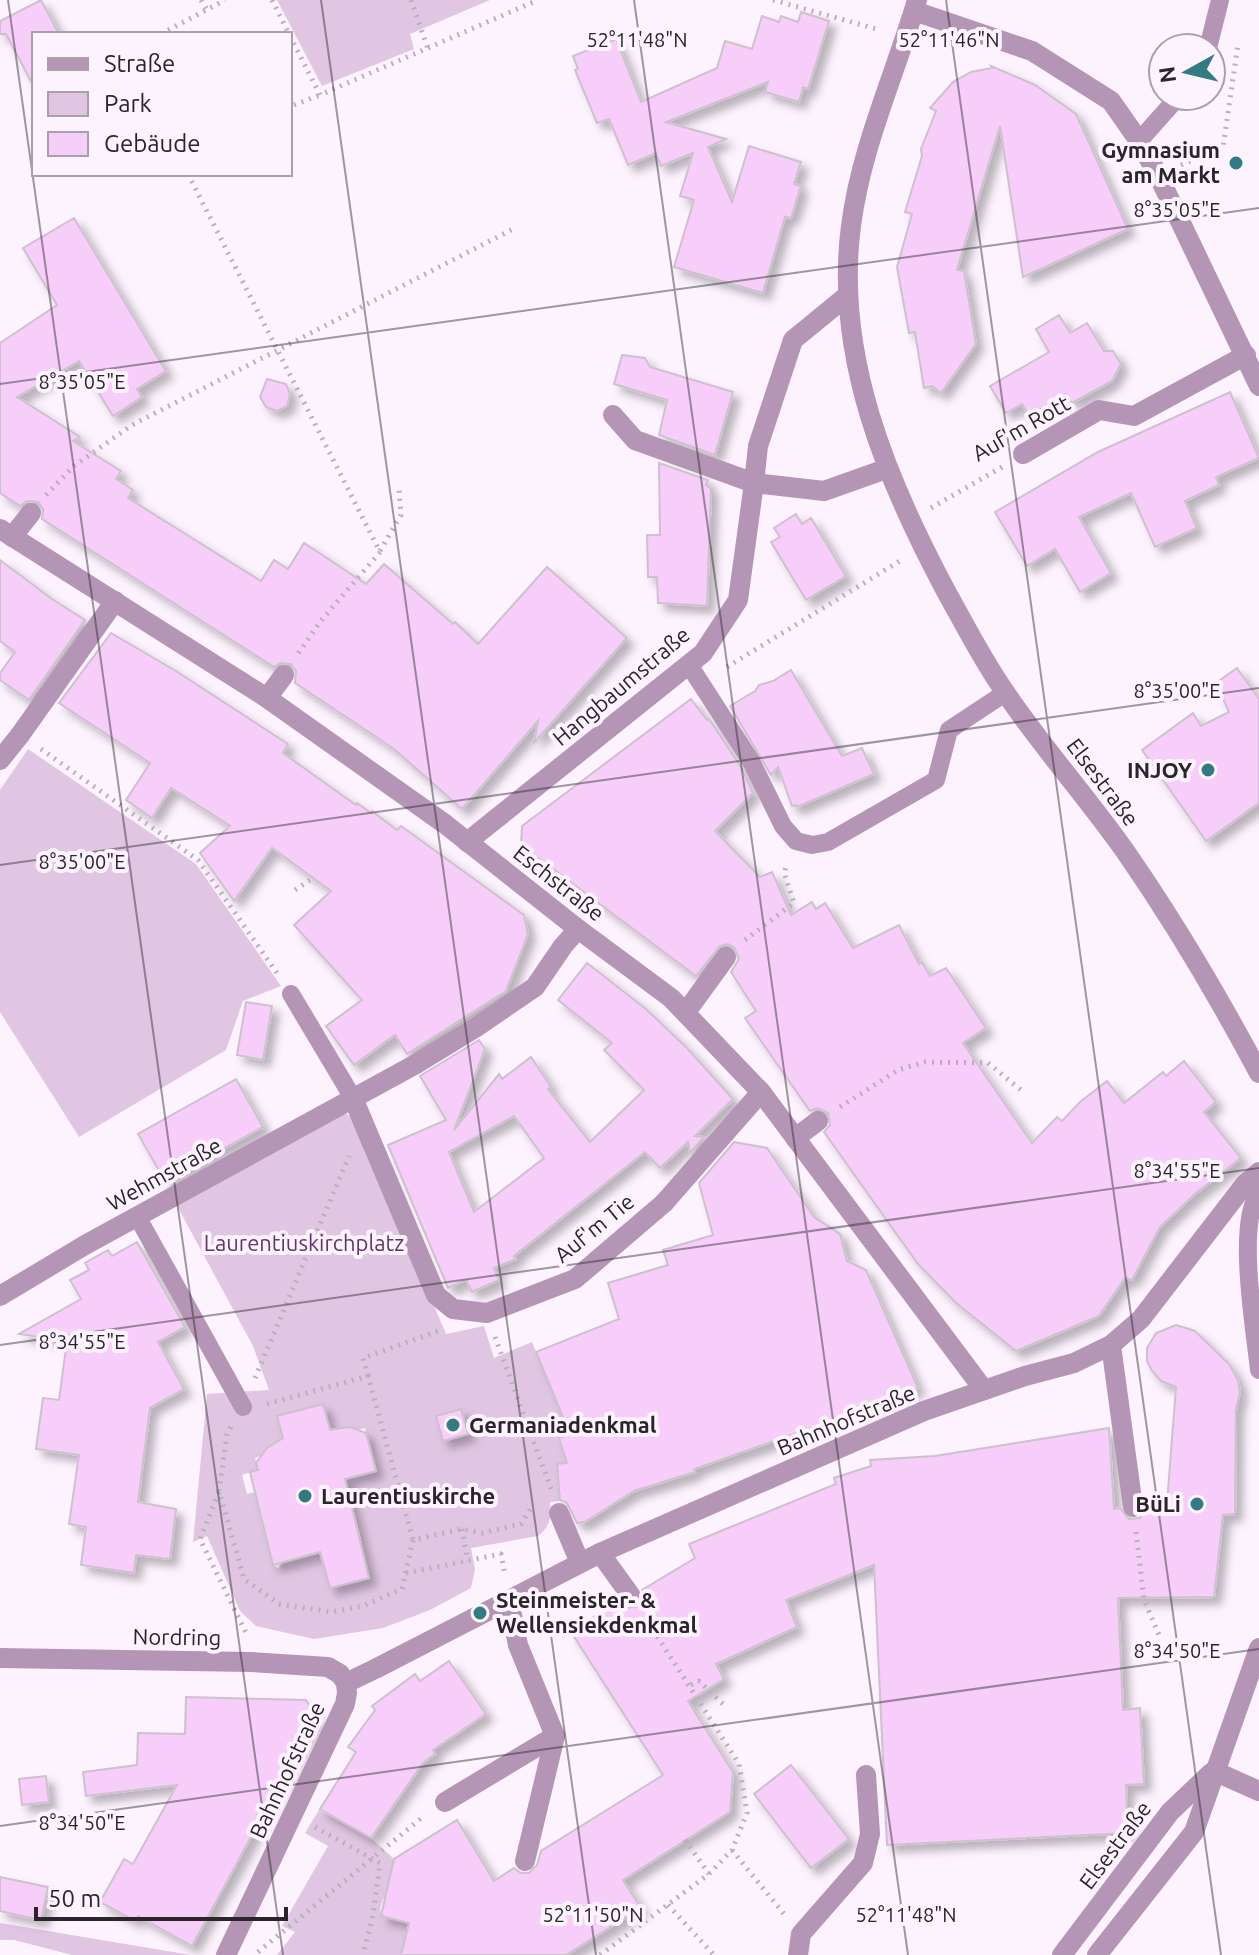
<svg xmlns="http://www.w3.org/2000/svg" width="1259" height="1955" viewBox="0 0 1259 1955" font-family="Ubuntu,sans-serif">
<defs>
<filter id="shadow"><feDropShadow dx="7" dy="7" stdDeviation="4" flood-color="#0004"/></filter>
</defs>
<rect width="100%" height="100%" fill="#fdf3fe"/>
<g fill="#e0c6e2" fill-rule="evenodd">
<path d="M277,0H490L410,34L414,49L322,86Z"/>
<path d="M28,749L196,864L281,986L243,1001L226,1050L79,1137L0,1012V790Z"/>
<path d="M338,1113L347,1114L357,1124L446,1334L484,1326L494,1358L532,1342L568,1429L559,1438L567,1463L557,1464L560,1501L550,1502C551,1517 551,1526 538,1536L471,1548L475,1569L471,1588L430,1610L383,1628L314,1639L256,1626L240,1611L207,1536L193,1542L207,1394L269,1390L253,1346L176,1204ZM460,1409L468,1433L443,1441L436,1416ZM278,1416L338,1435L346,1427L356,1430L365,1428L376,1471L345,1479L362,1543L283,1562L278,1569L274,1565L279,1559L263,1526V1490L247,1494L242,1475L258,1470L255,1458L263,1455L271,1446L286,1449Z"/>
<path d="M319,1810L371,1838L394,1859L385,1899H383L380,1910L385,1917L409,1923L401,1955H277L295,1932L282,1926L328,1846L305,1833Z"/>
<path d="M0,1923L191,1955H72L14,1940H0Z"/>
</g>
<g fill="#f6cef9" stroke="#cdc1ce" stroke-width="2" fill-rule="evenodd" filter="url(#shadow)">
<path d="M41,0L59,34H34V87L6,34H0V21Z"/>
<path d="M801,12L829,21L808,89L803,87L799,102L765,92L768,82L666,122L726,139L708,147L732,202L749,146L801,162L794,184L801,186L791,218L785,217L763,293L674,267L694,200L680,196L693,153L661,166L656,153L628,165L609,119L597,123L575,70L578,69L573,56L616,39L641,102L717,68L725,41L752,49L762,16L779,22L781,16L798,22Z"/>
<path d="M991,66L1035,85L1076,114L1128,229L1023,277L1000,126L957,270L964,271L976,344L941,393L932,386L924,388L915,332L909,333L897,267L912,214L905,212L922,156L921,149L936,111L930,108L953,82L971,72L992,68Z"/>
<path d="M74,218L166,371L137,389L142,397L113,416L79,361L17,397L80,437L73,441L121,471L116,479L133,490L128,498L261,581L274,560L288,569L304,543L366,584L384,564L453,624L455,622L478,644L547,567L627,638L534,743L538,721L462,809L394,749L295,683L296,671L291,664L280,663L274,667L42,519L43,509L38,502L27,501L20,506L0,493V343L57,305L23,248Z"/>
<path d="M1059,315L1070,333L1087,323L1104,351H1113L1121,364L1112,381L1072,403L1066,394L1029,416L1022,404L1006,413L990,386L1049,352L1036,329Z"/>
<path d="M622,355L645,358L650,367L733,392L715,455L659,435L667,400L614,384Z"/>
<path d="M267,379L286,384L290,394L287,406L277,411L266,407L260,397Z"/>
<path d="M1230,392L1259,458L1216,477L1219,485L1185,501L1197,528L1155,547L1131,493L1079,517L1111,573L1080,592L1055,549L1027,566L995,512L1098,452Z"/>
<path d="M659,463L708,480L706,485L711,489L707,606L658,603L657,577H648L647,535H660Z"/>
<path d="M796,514L802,524L811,518L846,576L806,600L771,542L780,537L774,528Z"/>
<path d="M0,560L52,599L85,620L29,700L0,680V673L15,652L0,641Z"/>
<path d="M111,633L176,671L288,744L283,753L356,805L357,803L371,813L372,811L397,830L401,826L524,915L528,934L506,991L407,1054L395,1035L354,1065L326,1026L362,1000L294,925L331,891L272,848L234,901L200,853L230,826L171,788L152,818L126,800L150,763L59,703Z"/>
<path d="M1237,668L1259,699V803L1206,841L1142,750L1193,713L1201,726L1229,712L1216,683Z"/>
<path d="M791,670L842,756L862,748L874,774L797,807L796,805L792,806L778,767L771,775L730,706L755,691L759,685L773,681Z"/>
<path d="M691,699L707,720L709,719L741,767L753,793L715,831L760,877L772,872L791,915L812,902L816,909L825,903L853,948L899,925L919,964L922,962L930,976L946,968L986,1028L963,1043L1032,1143L1057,1117L1062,1121L1080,1102L1107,1081L1124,1103L1163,1072L1166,1076L1184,1061L1216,1102L1204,1112L1241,1158L1195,1194L1160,1227L1132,1280L1125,1278L1099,1316L1016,1351L955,1302L918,1264L824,1132L830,1125L828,1113L817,1108L810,1111L745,1018L756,1011L731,972L739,959L734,947L728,944L720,946L696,976L521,845L522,826Z"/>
<path d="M587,963L646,1009L687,1048L733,1099L695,1136L704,1137L690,1153L688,1142L660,1168L645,1152L514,1256L516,1259L494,1268L499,1280L472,1292L466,1280L448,1288L388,1145L446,1120L420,1076L479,1040L485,1049L454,1130L499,1074L502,1079L531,1057L551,1087L548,1089L590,1142L644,1090L604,1050L612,1043L558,1000ZM514,1116L544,1158L474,1212L449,1152Z"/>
<path d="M246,1002L272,1006L263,1060L237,1055Z"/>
<path d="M236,1079L263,1127L165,1181L138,1134Z"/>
<path d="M734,1142L767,1148L814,1217L840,1234L847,1261L866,1270L918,1388L889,1401L694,1469L695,1472L634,1491L585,1522L577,1523L567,1503L560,1500L557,1464L567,1463L559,1438L570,1434L536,1352L619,1319L608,1283L668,1265L663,1250L713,1235L699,1183Z"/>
<path d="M137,1242L185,1327L158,1342L184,1389L150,1408L138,1502L176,1509L170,1559L136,1555L134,1573L81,1565L86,1527L69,1524L79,1455L36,1449L43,1398L59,1400L67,1341L19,1334L81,1299L70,1280L89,1270L85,1263L108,1250L112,1256Z"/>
<path d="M1176,1325L1195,1331L1229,1364L1238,1380L1240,1392L1236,1410L1235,1514L1223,1515L1214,1597L1118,1598L1123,1710L1140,1708L1144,1784L1126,1785L1128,1833L887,1845L874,1565L786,1600L797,1627L716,1664L724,1679L688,1701L733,1772L730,1812L623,1880L641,1908L566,1955H401L409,1923L381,1916L394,1859L457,1820L494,1881L514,1868L521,1873H529L537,1865L541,1851L663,1775L571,1632L618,1601L626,1608L639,1606L643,1601L642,1590L695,1558L689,1544L836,1484L834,1478L871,1466L870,1460L935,1456L1109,1428L1114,1509L1120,1508L1129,1519L1140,1518L1146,1505L1167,1503L1176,1387L1161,1381L1152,1371L1147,1361V1348L1156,1333Z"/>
<path d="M323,1404L330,1430L350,1427L366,1433L376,1471L345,1479L369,1578L330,1588L320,1552L273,1565L250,1472L258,1470L256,1463L267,1448L283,1438L277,1416Z"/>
<path d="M461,1409L468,1434L443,1441L436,1416Z"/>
<path d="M449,1661L486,1714L433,1750L435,1754L423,1763L371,1838L320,1809L356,1752L348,1747L375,1710L372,1706L415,1674L420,1681Z"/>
<path d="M186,1697L306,1700L316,1717L192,1946L138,1916L135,1921L100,1902L124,1859L133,1864L177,1785L86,1796L83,1772L137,1765L138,1733L185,1734Z"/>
<path d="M791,1765L849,1839L811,1868L754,1794Z"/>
<path d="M46,1776L49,1802L22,1805L19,1779Z"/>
<path d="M0,1877L48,1887L41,1920L0,1911Z"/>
</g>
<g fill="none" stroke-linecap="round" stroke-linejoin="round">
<g stroke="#b9b1ba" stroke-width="5" stroke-dasharray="2 6" stroke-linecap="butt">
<path d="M201,0L207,10"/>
<path d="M272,0L289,34"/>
<path d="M411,0L428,49"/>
<path d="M773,0L880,30"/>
<path d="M161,34L225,0"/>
<path d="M290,36L320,95L538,0"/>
<path d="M294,105L320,95"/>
<path d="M1181,165L1223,147L1238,44"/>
<path d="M188,174L380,552L320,622L298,654"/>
<path d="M46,495L74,466L132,425L515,228"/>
<path d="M931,508L1002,467"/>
<path d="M380,551L401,515L399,489"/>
<path d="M727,667L903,559"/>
<path d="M41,749L198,860L277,973"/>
<path d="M295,890L313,878"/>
<path d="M745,940L794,903L784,873L787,864"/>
<path d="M840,1107L898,1070L925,1062L988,1063L1021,1090"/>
<path d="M495,1337L551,1489"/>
<path d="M368,1376L363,1358L441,1330"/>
<path d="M255,1378L349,1156"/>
<path d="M267,1404L368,1376L413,1540"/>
<path d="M231,1427L227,1434L219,1491L244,1579L279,1604L331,1612L363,1606L402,1589L413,1540L462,1529L482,1533L521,1524L532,1506"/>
<path d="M219,1492L200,1539L247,1635"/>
<path d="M462,1529L468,1561"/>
<path d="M1136,1532L1144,1600L1160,1637"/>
<path d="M406,1573L501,1554L505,1575"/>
<path d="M691,1685L699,1681L725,1706"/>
<path d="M315,1827L380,1863L373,1915L363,1955"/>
<path d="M685,1840L709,1874"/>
<path d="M732,1850L784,1914"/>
<path d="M668,1905L714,1955"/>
<path d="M258,1952L424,1816"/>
<path d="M600,1955L709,1874L732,1850L747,1813L739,1764L645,1617"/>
</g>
<g stroke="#b495b6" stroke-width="18">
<path d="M1208,48L1220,0"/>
<path d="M1139,141L1179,96"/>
<path d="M689,665L751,761L783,826L796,841L812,845L828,842L936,780L949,730L1005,693"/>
<path d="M291,994L353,1098"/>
<path d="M1259,1193C1236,1223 1255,1331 1259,1370"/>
<path d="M137,1216L243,1407"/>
</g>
<g stroke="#b495b6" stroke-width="20">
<path d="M0,529L267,698L445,824L578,929L671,998L761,1092L984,1390"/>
<path d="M12,537L31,513"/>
<path d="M267,698L284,675"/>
<path d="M20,735L115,601"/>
<path d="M467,842L703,653L738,600L754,483"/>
<path d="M686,1012L726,957"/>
<path d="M416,1064L475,1028L535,987L563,946L578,929"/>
<path d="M795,1138L818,1121"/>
<path d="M664,1203L761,1092"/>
<path d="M1111,1345L1133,1507"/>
<path d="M559,1513L580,1563"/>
<path d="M600,1553L631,1596"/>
<path d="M509,1600L518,1645L555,1736L525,1861"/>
<path d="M377,1668L600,1553L924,1411L1025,1376L1074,1363L1111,1345L1141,1319L1245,1184"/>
<path d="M445,1802L555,1736"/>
</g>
<g stroke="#b495b6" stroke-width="20">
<path d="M914,11L1032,51L1111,101L1139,141L1158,175L1259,386"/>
<path d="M613,415L635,440L754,483L824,491L886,469"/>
<path d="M1023,454L1099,410L1134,416L1246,355"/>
<path d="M754,483L758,446L793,340L848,295"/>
<path d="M0,760L20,735"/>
<path d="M353,1098L436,1295L453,1309L487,1313L575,1279L664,1203"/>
<path d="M1245,1184L1259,1172"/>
<path d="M0,1296L85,1245L416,1064"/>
<path d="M0,1658L251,1662L328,1667L340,1674L346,1683L347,1693L345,1704L226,1955"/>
<path d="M346,1683L377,1668"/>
<path d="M798,1955L801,1934L863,1863L870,1834L866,1775"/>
</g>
<g stroke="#b495b6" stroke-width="20">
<path d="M917,0C895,75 861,147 851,226C834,356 887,481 947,593C966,627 983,661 1005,692C1042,747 1087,797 1125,851C1175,923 1218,996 1259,1073"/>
<path d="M1214,1771L1259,1791"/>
<path d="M1062,1955L1170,1812L1211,1773"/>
<path d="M1097,1955L1194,1832L1259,1648"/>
</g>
</g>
<path fill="none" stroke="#2a252a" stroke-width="2" stroke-opacity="0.45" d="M8,0L283,1955M321,0L596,1955M634,0L908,1955M946,0L1221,1955M0,384L1259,208M0,865L1259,688M0,1345L1259,1168M0,1826L1259,1649"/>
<g fill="#337b82" stroke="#fdf3fe" stroke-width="3">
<circle cx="1236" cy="163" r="8"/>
<circle cx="1208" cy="770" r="8"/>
<circle cx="453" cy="1425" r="8"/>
<circle cx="305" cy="1496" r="8"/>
<circle cx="1197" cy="1504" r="8"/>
<circle cx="480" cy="1613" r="8"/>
</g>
<g text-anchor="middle" stroke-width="8" stroke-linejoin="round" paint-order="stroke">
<g font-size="22" font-weight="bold" fill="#2a252a" stroke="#fdf3fe" text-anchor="end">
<text x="1220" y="158">Gymnasium<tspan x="1220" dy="25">am Markt</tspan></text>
<text x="1192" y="778">INJOY</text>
<text x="469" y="1433" text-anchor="start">Germaniadenkmal</text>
<text x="321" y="1504" text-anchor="start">Laurentiuskirche</text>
<text x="1181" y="1512">BüLi</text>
<text x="496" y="1608" text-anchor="start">Steinmeister- &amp;<tspan x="496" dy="25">Wellensiekdenkmal</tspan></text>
</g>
<g font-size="22" fill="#2a252a" stroke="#fdf3fe">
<text transform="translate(1021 428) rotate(-30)" y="8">Auf'm Rott</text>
<text transform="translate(621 686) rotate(-40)" y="8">Hangbaumstraße</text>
<text transform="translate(1103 782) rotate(53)" y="8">Elsestraße</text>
<text transform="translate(559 883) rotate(38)" y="8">Eschstraße</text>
<text transform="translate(164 1174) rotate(-29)" y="8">Wehmstraße</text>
<text transform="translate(594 1228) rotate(-39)" y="8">Auf'm Tie</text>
<text transform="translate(846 1420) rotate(-23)" y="8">Bahnhofstraße</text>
<text transform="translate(177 1637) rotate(1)" y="8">Nordring</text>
<text transform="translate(287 1770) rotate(-65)" y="8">Bahnhofstraße</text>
<text transform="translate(1115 1845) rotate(-53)" y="8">Elsestraße</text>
</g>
<g font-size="22" fill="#643468" stroke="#fdf3fe">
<text x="304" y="1251">Laurentiuskirchplatz</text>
</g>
</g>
<g font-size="20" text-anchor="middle" fill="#2a252a" stroke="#fdf3fe" stroke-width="8" stroke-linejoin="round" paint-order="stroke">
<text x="637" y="47">52°11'48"N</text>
<text x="949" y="47">52°11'46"N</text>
<text x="1177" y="217">8°35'05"E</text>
<text x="82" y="389">8°35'05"E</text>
<text x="1177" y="698">8°35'00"E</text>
<text x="82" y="869">8°35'00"E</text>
<text x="1177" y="1178">8°34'55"E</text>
<text x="82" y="1349">8°34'55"E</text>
<text x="1177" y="1658">8°34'50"E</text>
<text x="82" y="1830">8°34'50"E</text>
<text x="593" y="1922">52°11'50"N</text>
<text x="906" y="1922">52°11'48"N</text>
</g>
<rect x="32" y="32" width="260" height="144" fill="#fdf3fe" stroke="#a9a1a9" stroke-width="2"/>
<rect x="48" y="58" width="40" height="12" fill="#b495b6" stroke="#a9a1a9" stroke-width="2"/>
<text x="104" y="72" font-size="24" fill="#2a252a">Straße</text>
<rect x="48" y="92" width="40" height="24" fill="#e0c6e2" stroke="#a9a1a9" stroke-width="2"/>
<text x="104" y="112" font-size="24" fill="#2a252a">Park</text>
<rect x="48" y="132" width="40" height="24" fill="#f6cef9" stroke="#a9a1a9" stroke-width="2"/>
<text x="104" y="152" font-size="24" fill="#2a252a">Gebäude</text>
<g transform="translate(1187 72) rotate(262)"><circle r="38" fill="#fdf3fe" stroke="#a9a1a9" stroke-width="2"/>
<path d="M0-6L14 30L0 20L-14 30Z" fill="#337b82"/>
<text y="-12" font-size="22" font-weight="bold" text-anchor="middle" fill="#2a252a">N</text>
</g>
<path d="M36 1907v12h250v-12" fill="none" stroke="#2a252a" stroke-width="4"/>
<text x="48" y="1907" font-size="24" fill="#2a252a" stroke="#fdf3fe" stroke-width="6" paint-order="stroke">50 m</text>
</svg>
